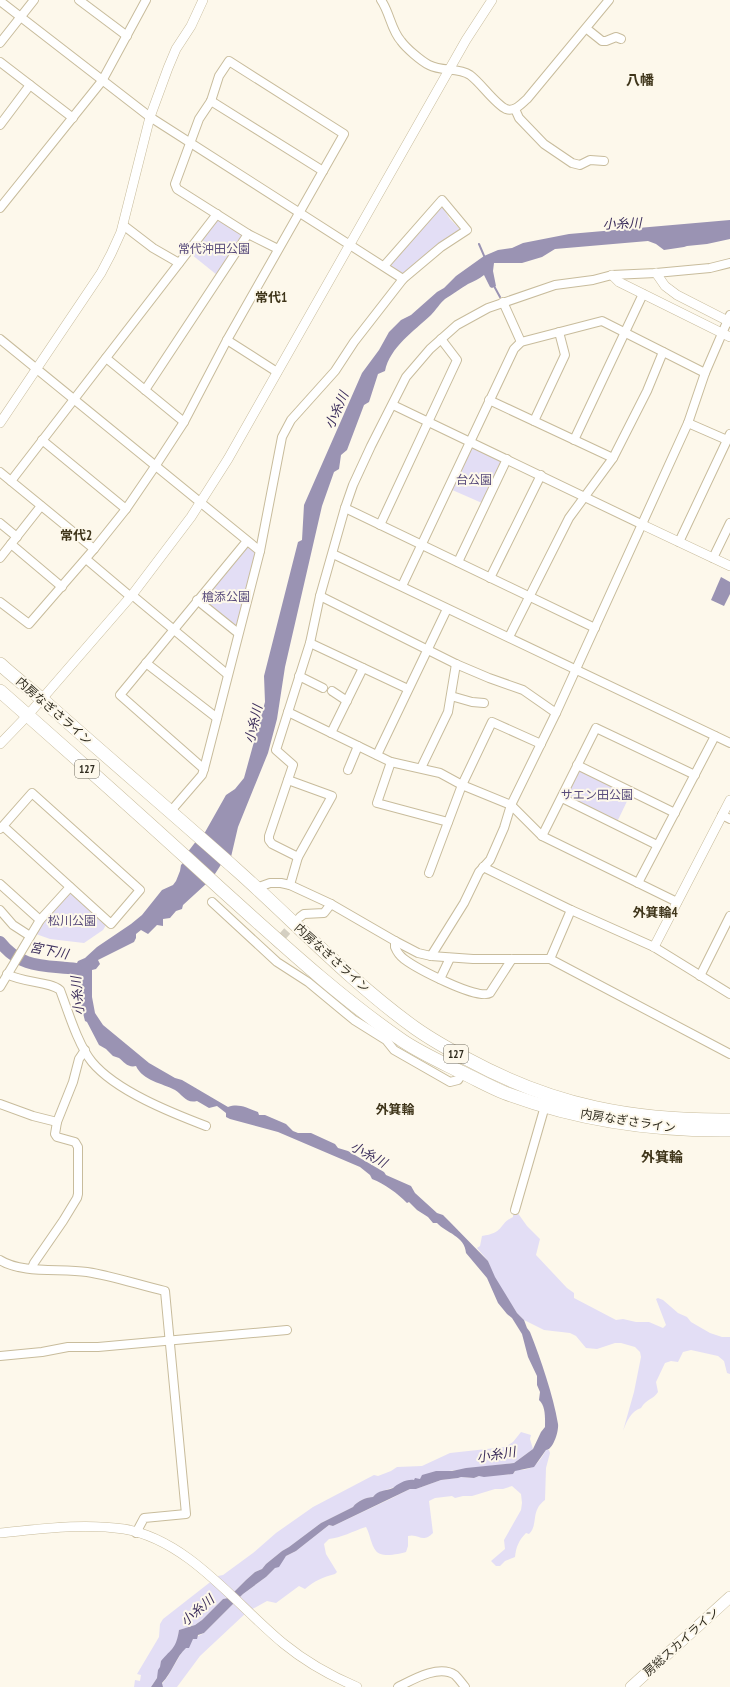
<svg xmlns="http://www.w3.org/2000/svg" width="730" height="1687" viewBox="0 0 730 1687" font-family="'PT Sans Narrow','Noto Sans JP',sans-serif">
<rect width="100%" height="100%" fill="#fdf8eb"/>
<g fill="#e3def5">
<path d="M439,208H443L450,219L460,229L459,234L404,274H400L390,267V263Z"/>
<path d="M219,220L241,233L242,237L217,275L191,254L215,221Z"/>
<path d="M471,445L499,459L501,463L482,503L450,489Z"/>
<path d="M247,545L255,550L256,553L237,626L234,627L203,601L202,598Z"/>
<path d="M578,772H582L630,795L618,820L617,821L568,798L567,794Z"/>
<path d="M68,894H72L106,925L103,930L84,943L50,939L36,934L42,922Z"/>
<path d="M517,1212L527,1226L540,1239L536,1255L567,1288L574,1293V1298L616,1320L623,1319L636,1322H649L663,1328L666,1325L656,1299L658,1298L663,1300L678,1313L687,1317L691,1322L710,1333L722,1337H730V1374L727,1373L724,1361L718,1356L691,1350L683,1352L678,1362L671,1361L665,1363L656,1382L658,1392C653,1400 647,1398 641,1408C631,1411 627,1421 623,1431L634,1392L641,1357L640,1352L635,1347L621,1343H615L597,1349L586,1348L576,1336L570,1333L544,1330L524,1320L517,1313L494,1277L488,1261L477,1248L480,1246L482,1236C505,1233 498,1224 513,1217V1215Z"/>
<path d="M521,1432L531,1435L530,1439L533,1449L514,1463L432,1473C428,1475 424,1478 420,1479C411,1482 377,1491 373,1497C367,1497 357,1501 353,1507L321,1523L289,1547L282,1551L266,1564L262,1569L255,1572L246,1580L228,1598L223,1599L202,1620L195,1625L179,1630C178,1641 175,1651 165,1657L157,1678L151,1687H134L135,1680L140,1681L141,1675L137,1674L159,1637L160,1624L163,1619L218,1576L223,1575L253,1553L276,1533L313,1507L374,1475L378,1476L391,1471L397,1467L422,1466L450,1453L505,1447L513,1442Z"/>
<path d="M546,1450H549L550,1453L546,1468L545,1500C530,1511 539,1524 529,1534L526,1533C519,1540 516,1547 515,1557L505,1561L500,1566H496L491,1561L505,1549L504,1540L521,1510L522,1503L521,1494L512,1486L503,1489H495L472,1496H463L455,1498L452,1496L435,1498L429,1501L433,1533C422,1544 419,1533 408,1536V1546L406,1552C399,1554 381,1558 376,1551C371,1545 370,1534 366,1527C353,1531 341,1538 329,1539L324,1544L326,1554L337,1572L335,1574C323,1577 314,1581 305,1589L299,1586L276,1603L267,1601L247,1612L200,1656L177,1687H163L162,1684L168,1676L182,1652L193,1639L204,1633L243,1594L266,1577L286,1556L296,1551L329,1525L333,1526L388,1500L410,1489H416L441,1480L458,1478L461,1477L474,1478L479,1476L513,1474L516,1470C533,1471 538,1464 546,1450Z"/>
</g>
<g fill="#9a93b3">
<path d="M730,220V239L707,244L687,246L684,247L664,250L656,244L648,241L555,249L542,257L522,263H494L493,271L496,286L492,288L490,287L484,275C479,279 474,281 468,284C461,288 452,295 445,299C440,303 436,310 431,315C414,331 390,347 385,371L378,374L369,402L364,405L347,450L341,455L339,469L334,472L322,506L285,667L277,719L268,753L238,827L231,857L204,834L226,795L235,789L244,778L265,702L264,676L298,542L302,540L304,505L362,373L379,350L389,332L401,320L411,315L437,292L444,288L456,276L484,256L498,250L512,248L523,243L569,234Z"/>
<path d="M721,577L730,582V594L724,606L711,600Z"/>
<path d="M197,840L222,863L213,877L187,853Z"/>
<path d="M183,863L206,884L183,905L182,909L176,911L170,918L163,919V926L157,925L148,934L141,930L136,934V938L134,942L98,960L100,964L96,969L92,970V997L95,1013L103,1025L149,1063L175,1078L182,1080L228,1107C239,1103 247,1108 258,1112L259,1115H265L286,1124L293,1131L298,1133H311L335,1144L338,1148L348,1151L384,1172L386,1175L411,1186L415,1193L437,1213L443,1215L449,1221L488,1261L495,1277L517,1313L524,1320L527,1328L530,1332C541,1360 553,1395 558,1424C559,1431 553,1450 546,1450L534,1467L515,1471L513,1474L484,1477L479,1476L474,1478L461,1477L458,1478L441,1480L416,1489H410L333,1526L329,1525L296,1551L286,1556L279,1567L275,1568L266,1577L243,1594L204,1633L198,1635L197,1639H193L189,1648H186C176,1657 172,1673 162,1683L163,1687H151L157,1678L158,1670L160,1667L161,1661C172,1648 176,1649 179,1630L195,1625L202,1620L223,1599L228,1598L246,1580L255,1572L262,1569L266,1564L282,1551L289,1547L321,1523L353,1507C357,1501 367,1497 373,1497C378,1490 386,1491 393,1488C398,1484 406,1479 414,1480L415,1478L420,1479L422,1475L436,1471H452L466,1468L514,1463L533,1449L541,1432L545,1427C545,1419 546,1406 539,1400L540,1392L537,1385V1376L528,1357L522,1334L512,1318L507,1314L498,1303L487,1278L466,1253C465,1236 446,1233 437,1223H433L428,1217L417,1210L409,1202L407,1203C397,1193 385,1184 372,1179L370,1175L360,1167L278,1132L230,1119L226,1117V1113L217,1106L209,1108L197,1101C186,1104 182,1094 175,1090C162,1083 143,1081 136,1066C128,1068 124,1062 119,1058L113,1056L106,1049L99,1045L87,1022L85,1021L75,981V971L59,968L66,964L75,967L78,961L85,958L97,947L131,924L142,915L162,890L173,885L176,881L180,871L181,865Z"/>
</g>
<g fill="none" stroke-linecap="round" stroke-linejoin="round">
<g stroke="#9a93b3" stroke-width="2">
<path d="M479,244L485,258"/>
<path d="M494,286L500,297"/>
</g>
<path stroke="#9a93b3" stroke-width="12" d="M0,942C21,969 45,965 76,969"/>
<path stroke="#d4cfc2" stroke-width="8" stroke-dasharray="8 4" stroke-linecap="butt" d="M274,946L296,921"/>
<g stroke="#c8bc9c" stroke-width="10">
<g id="minor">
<path d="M79,0L127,36"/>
<path d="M381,0C390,13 391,30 401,41C406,48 421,61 429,65C442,72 458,67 470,75C481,83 495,104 506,109C515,112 521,104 527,99L609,0"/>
<path d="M0,1L150,117L403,279"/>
<path d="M587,29L602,41H606L616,37L621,39"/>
<path d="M0,43L34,0"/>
<path d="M0,62L73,118"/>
<path d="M211,101L323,171"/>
<path d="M515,109L519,118L544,144L572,163L580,165L590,160L604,161"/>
<path d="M0,125L30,85"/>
<path d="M0,208L102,81L146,0"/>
<path d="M123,225L153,248L179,263"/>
<path d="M503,302L521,342"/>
<path d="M0,339L260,551"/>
<path d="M227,340L277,372"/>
<path d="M106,358L184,422"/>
<path d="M145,390L248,234"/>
<path d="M489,400L613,458"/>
<path d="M393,405L643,525"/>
<path d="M534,421L565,355L559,332"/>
<path d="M688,423L727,440"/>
<path d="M42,440L126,509"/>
<path d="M574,440L643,294"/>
<path d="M0,472L94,549"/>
<path d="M11,481L217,214"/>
<path d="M345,508L595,628"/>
<path d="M0,523L17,537"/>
<path d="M380,525L457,360L441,339"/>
<path d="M679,542L730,434"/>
<path d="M11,544L62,587"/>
<path d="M333,554L730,743"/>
<path d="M0,558L41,506"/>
<path d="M713,558L730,523"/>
<path d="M86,559L131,597"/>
<path d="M458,562L507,459"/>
<path d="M490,578L541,475"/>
<path d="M402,586L514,349L521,342L602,321L705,373"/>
<path d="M132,595L227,674"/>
<path d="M320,596L456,664L489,678L523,690L556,713"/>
<path d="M197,600L238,633"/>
<path d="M0,602L29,624L94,549L126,509L156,465L184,422L227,340L344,134L229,61L219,76L211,101L199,119L175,184L177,189L248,234L278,249"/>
<path d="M509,637L569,518L613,458L647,391L663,352"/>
<path d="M310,643L408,689"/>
<path d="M146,663L217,718"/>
<path d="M299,676L323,688"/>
<path d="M332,691L347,701"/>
<path d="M451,696L472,702L484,703"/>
<path d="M288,712L391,762L440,773L462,785L511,805L542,836L677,902"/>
<path d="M331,733L363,668"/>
<path d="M377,755L447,609"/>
<path d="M391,762L377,803L448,822"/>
<path d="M577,765L675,813"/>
<path d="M421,768L448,712L456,664"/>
<path d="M204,769L120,695L247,541"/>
<path d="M348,770L358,746"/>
<path d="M288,780L332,796L298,857L290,885"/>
<path d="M562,798L657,845"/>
<path d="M170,812L202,775L204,769L260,551L282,437L291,420L335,371L354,342L403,279L441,247L467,230L442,200L384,266"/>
<path d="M722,815L730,819"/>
<path d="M0,829L3,826L32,793L140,890L111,924L3,826"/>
<path d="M542,836L596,728L695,775"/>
<path d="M298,857L272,844L269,840V836L293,765L276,750L310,643L320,596L345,508L353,485L371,446L406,377L430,349L457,325L488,308L555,285L593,280L612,275L656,273L710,268L730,263"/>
<path d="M483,867L571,910L654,947L730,994"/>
<path d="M429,873L462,785L492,722L541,744"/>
<path d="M638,883L715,736"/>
<path d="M0,884L40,920"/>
<path d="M256,888L270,883H281L290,885L331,904L395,941L418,953L431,956L473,959H550L730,1054"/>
<path d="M212,902L277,962L308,982L354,1020L386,1040L394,1050L450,1082L458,1080L463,1073"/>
<path d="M0,910L13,925L30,936"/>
<path d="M300,917L304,914L324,913L331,904"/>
<path d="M395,941V947C397,952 400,956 404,959C416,968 478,1001 490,993L512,959"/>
<path d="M431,956L464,903L479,872L490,860L504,828L511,805L556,713L688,423L705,373L730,315"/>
<path d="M550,959L571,910"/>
<path d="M7,974C23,983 49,981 60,990C68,1011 78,1045 92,1062C116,1091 172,1113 206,1126"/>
<path d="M700,976L730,916"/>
<path d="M440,979L450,958"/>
<path d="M0,987L40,920L70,887"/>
<path d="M0,1104L33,1116L57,1122"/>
<path d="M515,1210L545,1106"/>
<path d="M0,1260C22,1274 61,1268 87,1272C113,1276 139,1285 165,1291L186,1514L144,1518L136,1533"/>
<path d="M32,1268L34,1263L63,1221L77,1198L78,1194V1147L75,1142L57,1137L55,1134L57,1122L73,1082L79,1059L85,1050"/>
<path d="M0,1356L42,1352L68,1347H98L287,1330"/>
<path d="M398,1687C412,1680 439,1664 455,1675C458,1678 462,1683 465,1687"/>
</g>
</g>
<g stroke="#c8bc9c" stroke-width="10">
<g id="tertiary">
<path d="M656,273L665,286L677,295L730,322"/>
<path d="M612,275L619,282L730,337"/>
<path d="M0,423L101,273L111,254L121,232L150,117L168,68L176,49L191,26L203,0"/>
<path d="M643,525L730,566"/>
<path d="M0,744L28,715L132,595L191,517L228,459L466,40L492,0"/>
<path d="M654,947L730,800"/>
<path d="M0,1533C41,1529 82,1523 124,1529C189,1540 236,1605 284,1644C306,1662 331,1676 357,1687"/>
</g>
</g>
<g stroke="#c8bc9c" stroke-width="12">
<path id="secondary" d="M631,1687L730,1597"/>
</g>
<g stroke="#c8bc9c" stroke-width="14">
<g id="trunk">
<path d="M0,664C14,677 30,689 44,701C109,759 174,814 239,872C297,924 351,982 415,1028C432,1040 450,1050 469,1060C554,1106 633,1121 730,1120"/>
<path d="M0,691C75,757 150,824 223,891C281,943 339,997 403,1041C421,1053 441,1062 461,1072C476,1079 490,1087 505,1093C577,1120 654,1131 730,1130"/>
</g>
</g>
<use href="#minor" stroke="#fff" stroke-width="8"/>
<use href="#tertiary" stroke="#fff" stroke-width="9"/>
<use href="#secondary" stroke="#fff" stroke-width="11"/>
<use href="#trunk" stroke="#fff" stroke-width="13"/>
</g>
<g text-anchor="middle" stroke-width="4" stroke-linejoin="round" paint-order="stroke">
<g fill="#fdf8eb" stroke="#6c685b" stroke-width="1">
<rect x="75" y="760" width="24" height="18" rx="3"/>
<rect x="444" y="1045" width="24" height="18" rx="3"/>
</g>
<g font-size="11" font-weight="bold" fill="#2e2a1d">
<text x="87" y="773">127</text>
<text x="456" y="1058">127</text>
</g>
<g font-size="12" fill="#594c7c" stroke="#fdf8eb">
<text x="214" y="253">常代沖田公園</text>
<text x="474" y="484">台公園</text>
<text x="226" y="601">槍添公園</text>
<text x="597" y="799">サエン田公園</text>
<text x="72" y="925">松川公園</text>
</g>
<g font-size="12" fill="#2e2a1d" stroke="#fdf8eb">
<text transform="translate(54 711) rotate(41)" y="4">内房なぎさライン</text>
<text transform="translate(332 958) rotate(42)" y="4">内房なぎさライン</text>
<text transform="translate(628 1121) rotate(9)" y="4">内房なぎさライン</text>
<text transform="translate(681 1642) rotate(-42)" y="4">房総スカイライン</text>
</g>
<g font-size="13" font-style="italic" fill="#3c2e5c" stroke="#fdf8eb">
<text transform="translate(622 223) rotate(-2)" y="5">小糸川</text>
<text transform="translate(336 410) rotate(-66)" y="5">小糸川</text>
<text transform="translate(253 724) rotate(-77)" y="5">小糸川</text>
<text transform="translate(49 950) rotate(11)" y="5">宮下川</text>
<text transform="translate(77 996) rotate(-95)" y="5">小糸川</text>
<text transform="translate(369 1154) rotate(29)" y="5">小糸川</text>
<text transform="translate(496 1454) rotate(-9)" y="5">小糸川</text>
<text transform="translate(197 1610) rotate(-41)" y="5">小糸川</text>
</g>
<g font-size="13" font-weight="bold" fill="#3f351a" stroke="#fdf8eb">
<text x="271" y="302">常代1</text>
<text x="76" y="540">常代2</text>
<text x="655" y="917">外箕輪4</text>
<text x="395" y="1114">外箕輪</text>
</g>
<g font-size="14" font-weight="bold" fill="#3f351a" stroke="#fdf8eb">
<text x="640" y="85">八幡</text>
<text x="662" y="1162">外箕輪</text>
</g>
</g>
</svg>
